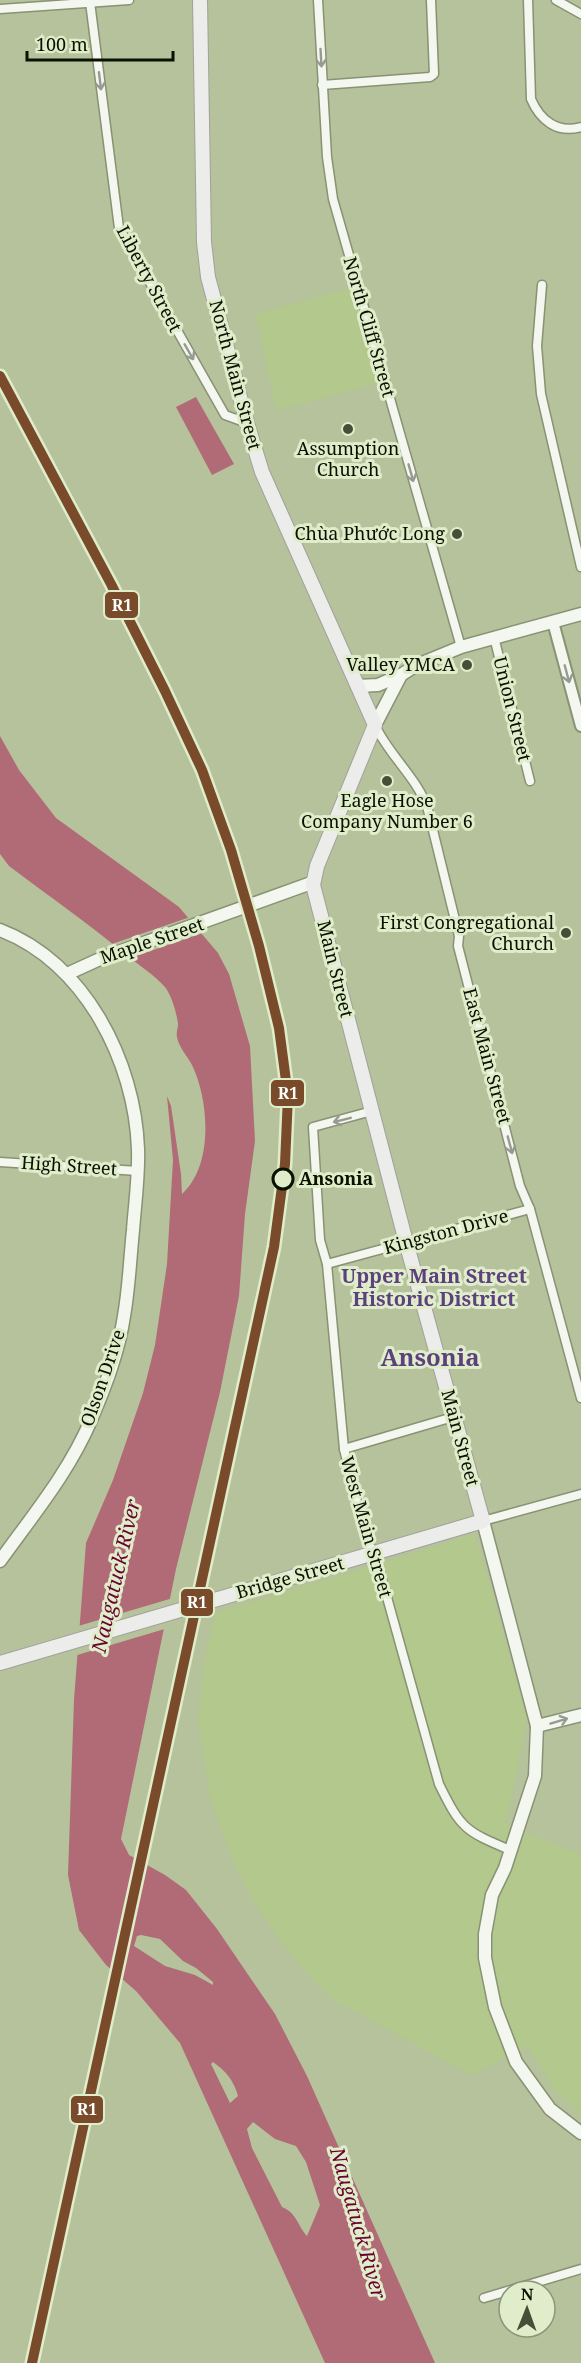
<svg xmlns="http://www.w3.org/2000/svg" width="581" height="2363" viewBox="0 0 581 2363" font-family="'Noto Serif',serif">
<rect width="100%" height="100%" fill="#b5c29c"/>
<g fill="#b3c88c">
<path d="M358,286L385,381L276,411L256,314Z"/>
<path d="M475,1534L527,1719L506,1824L581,1855V2114L556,2092L528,2047L471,2075L331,1998L293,1958L259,1910L236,1869L211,1802L198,1721L203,1670L215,1613Z"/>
</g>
<g fill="#b06b76" fill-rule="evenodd">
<path d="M196,397L234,464L212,475L176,407Z"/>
<path d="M0,736L19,770L56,818L179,907L218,953L229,974L250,1046L255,1141L245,1214L239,1296L220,1392L176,1569L121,1839L129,1855L165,1875L186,1890L217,1929L275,2014L307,2076L435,2363H325L180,2043L136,1991L106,1965L79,1930L68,1875L74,1700L86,1543L113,1480L143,1393L155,1345L167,1264L173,1160L167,1096L171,1106L181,1174L182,1194C214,1165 209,1100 192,1065C187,1055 179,1048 177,1037C176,1032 178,1029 178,1024C177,1014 171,993 164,986C154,975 140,966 129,957C90,925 49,896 9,866L0,854ZM141,1935L160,1939L183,1961L196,1968L213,1982V1985L195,1975L165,1966L134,1946L137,1936ZM213,2062C226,2071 234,2081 238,2096L230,2103L211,2064ZM253,2122L275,2139L296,2146L306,2162L320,2205L307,2236C297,2225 297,2213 282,2207L252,2148L247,2129Z"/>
</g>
<g fill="#b5c29c">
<path d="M193,916L206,932L127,959L109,945Z"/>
<path d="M173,1598L168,1628L74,1656L75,1627Z"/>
</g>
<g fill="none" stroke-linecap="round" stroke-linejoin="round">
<g stroke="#889274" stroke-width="11">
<g id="minor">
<path d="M318,0L327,157L333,199L461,647"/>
<path d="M528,0L531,99C540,120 557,134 581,127"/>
<path d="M556,0L581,14"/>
<path d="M90,2L119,228L225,415L247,423"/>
<path d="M0,9L129,0"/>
<path d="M322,85L430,77L434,74L431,0"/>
<path d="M542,285L537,346L541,394L581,567"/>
<path d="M494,637L530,781"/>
<path d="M375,725C389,756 418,778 428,810L459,936L458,946L520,1186L530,1209L581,1398"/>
<path d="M372,1111L313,1127L320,1240L327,1264L344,1449L365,1534L378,1565L439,1784C461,1829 465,1831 510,1850"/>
<path d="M0,1162L138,1171"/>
<path d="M327,1264L530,1209"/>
<path d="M344,1449L453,1417"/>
<path d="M483,1521L581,1494"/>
<path d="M484,2298L581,2269"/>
</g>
</g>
<g stroke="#889274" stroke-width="14">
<path id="tertiary" d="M553,622L581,726"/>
</g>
<g stroke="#889274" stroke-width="15">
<g id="secondary">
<path d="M357,686L378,685L401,675"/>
<path d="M375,725L401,675L415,666L461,647L581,614"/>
<path d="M0,930C85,962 135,1062 138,1149C139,1176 135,1203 133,1230C130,1259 129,1288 124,1316C119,1351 105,1387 91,1420C69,1472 33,1515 0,1561"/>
<path d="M67,974L102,958L314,882"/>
<path d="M483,1521L537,1726L535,1776L505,1868L492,1895L485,1934V1958L495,2007L516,2062L550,2109L581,2133"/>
<path d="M537,1726L581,1715"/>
</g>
</g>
<g stroke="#a0a299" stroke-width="16">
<path id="primary" d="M0,1663L483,1521L406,1242L313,885L317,866L375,725L262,472L247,423L208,277L204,242L200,0"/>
</g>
<use href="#minor" stroke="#f4f6f0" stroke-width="8"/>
<use href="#tertiary" stroke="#f4f6f0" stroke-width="10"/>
<use href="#secondary" stroke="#f4f6f0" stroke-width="12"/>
<use href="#primary" stroke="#ececeb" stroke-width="14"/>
<g stroke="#e0edcb" stroke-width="15">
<path id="rail-1" d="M0,376L111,584L165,691L202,770L231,850L259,946L279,1028L288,1096L285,1164L274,1247L32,2363"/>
</g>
<use href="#rail-1" stroke="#7a4b2a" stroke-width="10"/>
</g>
<defs><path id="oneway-shaft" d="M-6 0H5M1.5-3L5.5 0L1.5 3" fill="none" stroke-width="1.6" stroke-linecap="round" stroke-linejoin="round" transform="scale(1.5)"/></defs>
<g stroke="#969a90">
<use href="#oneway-shaft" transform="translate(321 58) rotate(87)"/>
<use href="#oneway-shaft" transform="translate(100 81) rotate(83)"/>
<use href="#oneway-shaft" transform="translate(189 352) rotate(60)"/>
<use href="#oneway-shaft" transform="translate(411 473) rotate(74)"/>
<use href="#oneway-shaft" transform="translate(567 674) rotate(75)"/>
<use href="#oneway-shaft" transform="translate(342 1120) rotate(166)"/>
<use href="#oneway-shaft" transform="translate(510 1145) rotate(75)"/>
<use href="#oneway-shaft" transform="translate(559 1721) rotate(-17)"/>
</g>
<g fill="#454f37" stroke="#e0edcb" stroke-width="2">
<circle cx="348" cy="429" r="6"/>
<circle cx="457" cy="534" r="6"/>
<circle cx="467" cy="665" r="6"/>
<circle cx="387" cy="781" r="6"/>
<circle cx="566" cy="933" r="6"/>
</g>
<circle fill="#e0edcb" stroke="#091100" stroke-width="3" cx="283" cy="1179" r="10"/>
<g text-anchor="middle" stroke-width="6" stroke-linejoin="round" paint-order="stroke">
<g font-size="18" fill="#091100" stroke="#e0edcb">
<text transform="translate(149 279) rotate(62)" y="6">Liberty Street</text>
<text transform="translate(369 327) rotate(74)" y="6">North Cliff Street</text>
<text transform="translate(235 375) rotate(75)" y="6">North Main Street</text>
<text transform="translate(512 709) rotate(76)" y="6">Union Street</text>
<text transform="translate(152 941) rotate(-19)" y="6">Maple Street</text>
<text transform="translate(335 969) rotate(76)" y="6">Main Street</text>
<text transform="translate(487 1056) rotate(75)" y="6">East Main Street</text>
<text transform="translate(69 1166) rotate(4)" y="6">High Street</text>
<text transform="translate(446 1232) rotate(-15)" y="6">Kingston Drive</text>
<text transform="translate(103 1378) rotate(-71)" y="6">Olson Drive</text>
<text transform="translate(460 1438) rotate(75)" y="6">Main Street</text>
<text transform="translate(366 1527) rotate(74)" y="6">West Main Street</text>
<text transform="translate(290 1578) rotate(-16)" y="6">Bridge Street</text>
</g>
<g font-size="18" fill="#091100" stroke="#e0edcb" text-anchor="end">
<text x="348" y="455" text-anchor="middle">Assumption<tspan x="348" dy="21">Church</tspan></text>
<text x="445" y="540">Chùa Phước Long</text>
<text x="455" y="671">Valley YMCA</text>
<text x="387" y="807" text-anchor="middle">Eagle Hose<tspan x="387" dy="21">Company Number 6</tspan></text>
<text x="554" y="929">First Congregational<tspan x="554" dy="21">Church</tspan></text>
</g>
<g font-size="18" font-weight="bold" fill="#091100" stroke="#e0edcb" text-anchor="start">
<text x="299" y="1185">Ansonia</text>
</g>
<g font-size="20" font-weight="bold" fill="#5d417d" stroke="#e0edcb">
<text x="434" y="1283">Upper Main Street<tspan x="434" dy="23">Historic District</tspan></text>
</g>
<g font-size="20" font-style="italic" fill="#6b0331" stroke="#e0edcb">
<text transform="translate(116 1576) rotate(-77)" y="7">Naugatuck River</text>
<text transform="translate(358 2223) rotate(74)" y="7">Naugatuck River</text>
</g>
<g font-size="24" font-weight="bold" fill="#5d417d" stroke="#e0edcb">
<text x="430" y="1366">Ansonia</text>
</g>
</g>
<g stroke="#e0edcb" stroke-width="2">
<rect x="104" y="591" width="35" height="28" rx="6" fill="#7a4b2a"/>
<rect x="270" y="1079" width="35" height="28" rx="6" fill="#7a4b2a"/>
<rect x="180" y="1588" width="34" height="29" rx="6" fill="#7a4b2a"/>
<rect x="70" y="2095" width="34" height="29" rx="6" fill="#7a4b2a"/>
</g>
<g font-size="16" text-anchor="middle" font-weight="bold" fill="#fff">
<text x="122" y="611">R1</text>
<text x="288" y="1099">R1</text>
<text x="197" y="1608">R1</text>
<text x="87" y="2115">R1</text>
</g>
<g transform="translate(527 2309) rotate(1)"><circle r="28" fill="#e0edcb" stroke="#8a957a" stroke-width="1.5"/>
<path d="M0-4.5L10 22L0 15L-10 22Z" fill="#454f37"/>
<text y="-9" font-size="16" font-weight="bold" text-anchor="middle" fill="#091100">N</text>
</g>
<path d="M27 51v9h146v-9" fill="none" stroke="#091100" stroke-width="3"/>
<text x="36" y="51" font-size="18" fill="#091100" stroke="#e0edcb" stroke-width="4.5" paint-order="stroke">100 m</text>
</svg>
